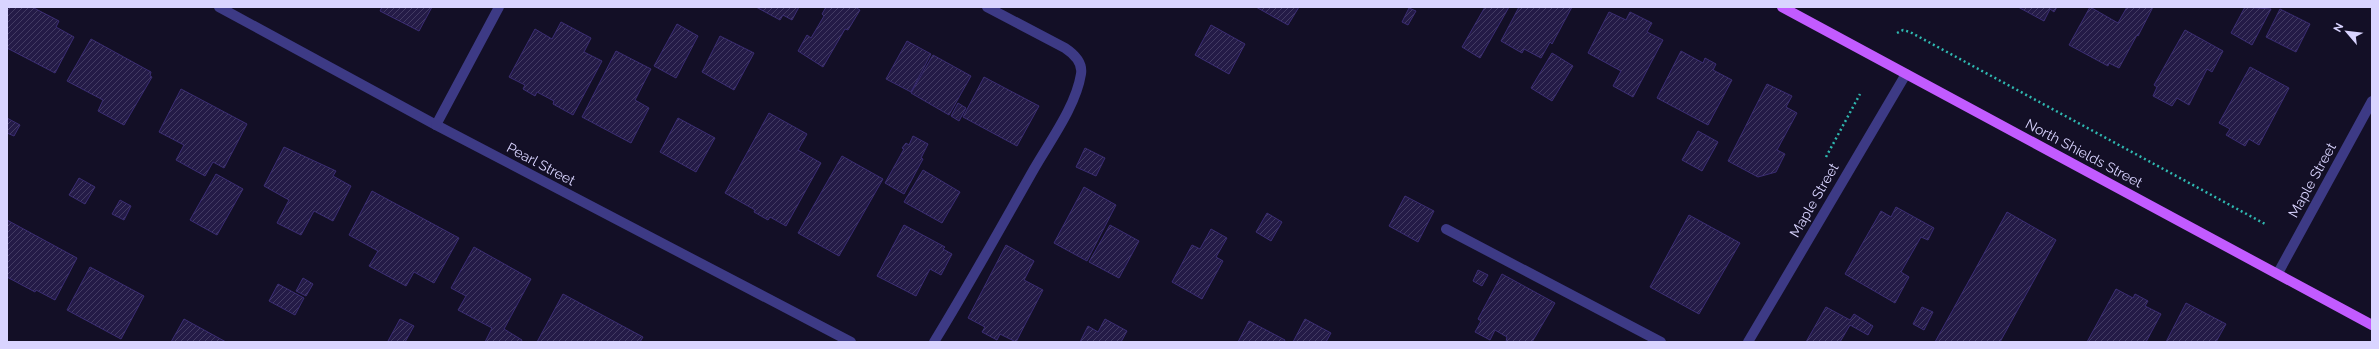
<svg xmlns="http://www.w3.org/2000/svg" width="2379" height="349" viewBox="0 0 2379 349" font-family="Raleway,sans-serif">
<defs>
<pattern id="building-hatch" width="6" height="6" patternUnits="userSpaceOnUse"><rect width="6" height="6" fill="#241b47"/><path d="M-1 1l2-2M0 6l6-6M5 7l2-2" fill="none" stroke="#433b63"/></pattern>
</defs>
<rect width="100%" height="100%" fill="#130f26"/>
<g fill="url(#building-hatch)" stroke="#3b2d73">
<path d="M7,7H32L59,21L56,27L74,37L55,73L7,48Z"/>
<path d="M382,7H432L419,31L380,11Z"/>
<path d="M756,7H799L792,20L783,15L780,20Z"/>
<path d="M826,7H855L860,10L848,30L845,29L823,67L798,51L807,35L811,38L824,16L822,14Z"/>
<path d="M1256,7H1299L1288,25Z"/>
<path d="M1485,7H1509L1480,58L1462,47Z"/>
<path d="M1519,7H1572L1552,44L1550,42L1541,58L1524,49L1522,53L1501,41Z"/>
<path d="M2018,7H2057L2054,12L2050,9L2044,21Z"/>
<path d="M2090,7L2118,23L2127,7H2153L2138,36L2137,35L2119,68L2109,63L2108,66L2069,45Z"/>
<path d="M2245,7L2271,9L2252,45L2231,33Z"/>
<path d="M1409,8L1416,11L1408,25L1402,22Z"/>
<path d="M2280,9L2310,24L2296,52L2266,37Z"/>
<path d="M1609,12L1626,20L1630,12L1652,23L1647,32L1663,40L1633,97L1613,86L1621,71L1588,53Z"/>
<path d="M561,22L591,38L584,52L602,61L573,115L553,104L554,101L537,92L535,96L523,89L525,85L509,77L535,29L552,39Z"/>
<path d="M677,24L698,36L676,78L654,66Z"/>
<path d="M1211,25L1245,44L1229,74L1195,55Z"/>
<path d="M2185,30L2223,51L2212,72L2207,69L2189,105L2177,98L2172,106L2153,96L2157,87L2154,85Z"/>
<path d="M720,36L754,53L734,90L702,72Z"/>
<path d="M91,39L151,72L150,76L152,77L124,125L98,111L103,100L67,81Z"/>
<path d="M907,41L931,54L911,92L886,79Z"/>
<path d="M616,51L651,69L635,100L649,108L631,143L582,117Z"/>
<path d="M1681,51L1703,63L1705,58L1716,64L1713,70L1732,80L1708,125L1657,98Z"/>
<path d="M1552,53L1573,66L1552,101L1531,88Z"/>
<path d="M933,55L971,76L949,115L911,93Z"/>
<path d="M2250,67L2289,88L2259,145L2249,139L2245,146L2226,135L2230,129L2219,123Z"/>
<path d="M984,77L1039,106L1017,146L963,117Z"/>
<path d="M1767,84L1792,96L1786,107L1797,113L1777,150L1785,154L1776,172L1758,177L1728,161Z"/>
<path d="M181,89L247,124L224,168L213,162L205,176L176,160L184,145L159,132Z"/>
<path d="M958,103L966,108L959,121L951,116Z"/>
<path d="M769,113L807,134L798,150L821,163L786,226L770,217L768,220L754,212L755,210L725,193Z"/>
<path d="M7,118L20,125L14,136L7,133Z"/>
<path d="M678,118L715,138L696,172L660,152Z"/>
<path d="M1698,131L1718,142L1702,171L1682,160Z"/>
<path d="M913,136L928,144L921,158L923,159L904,194L885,183L904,149L902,148L906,143L909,145Z"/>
<path d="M284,147L336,171L333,176L351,186L333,221L314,211L301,235L277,223L289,200L264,186Z"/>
<path d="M1085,148L1105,158L1096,176L1076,167Z"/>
<path d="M842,156L883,179L839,256L798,233Z"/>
<path d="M923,170L960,192L942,223L904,202Z"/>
<path d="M216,174L243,189L217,235L190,220Z"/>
<path d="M79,178L95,187L85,204L69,195Z"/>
<path d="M1084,187L1116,205L1087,261L1054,243Z"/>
<path d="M372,191L459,238L434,283L414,272L406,286L369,266L378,251L349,235Z"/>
<path d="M1405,196L1434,211L1418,242L1389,226Z"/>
<path d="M120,200L131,206L124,220L112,214Z"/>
<path d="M1896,207L1934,228L1928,240L1921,237L1901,272L1909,277L1895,303L1845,274L1881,211L1891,217Z"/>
<path d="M2007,212L2056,240L2000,342H1935Z"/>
<path d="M1267,213L1282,222L1271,241L1256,232Z"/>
<path d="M1689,215L1740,243L1699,314L1650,287Z"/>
<path d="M7,220L77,258L55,300L36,290L35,292L7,277Z"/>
<path d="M904,225L945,247L943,249L952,254L941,275L930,269L916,296L877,276Z"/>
<path d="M1110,225L1139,241L1119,278L1089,262Z"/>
<path d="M1211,229L1227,238L1216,257L1223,261L1202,299L1172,282L1192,245L1200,249Z"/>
<path d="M1006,245L1034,261L1024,280L1043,290L1016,342L1000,334L997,340L982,332L985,327L968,318Z"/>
<path d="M474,247L531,279L504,329L522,340L521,342H485L492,328L458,310L466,296L451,288Z"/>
<path d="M90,267L144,296L121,339L67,310Z"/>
<path d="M1478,270L1488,275L1482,286L1473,281Z"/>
<path d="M1502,274L1555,303L1532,342H1506L1507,337L1495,330L1490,340L1475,332L1481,321L1478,319Z"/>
<path d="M303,278L313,284L306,296L296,291Z"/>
<path d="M278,284L304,298L295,315L269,301Z"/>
<path d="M2116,289L2133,298L2135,294L2148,301L2145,306L2161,314L2146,342H2087Z"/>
<path d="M563,294L643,337L640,342H537Z"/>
<path d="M2186,303L2226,324L2216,342H2166Z"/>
<path d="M1826,307L1850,320L1854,314L1873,326L1868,335L1850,325L1840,342H1806Z"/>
<path d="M1922,307L1933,312L1924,330L1913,324Z"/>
<path d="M184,319L226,342H171Z"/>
<path d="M400,319L414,326L405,342H390L388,341Z"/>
<path d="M1105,319L1127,331L1121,342H1080L1088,326L1098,332Z"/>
<path d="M1305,319L1331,333L1326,342H1293Z"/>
<path d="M1249,321L1285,340L1284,342H1238Z"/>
</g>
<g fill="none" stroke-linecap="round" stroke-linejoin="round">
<g stroke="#2fb8b0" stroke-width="2.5" stroke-dasharray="2 3" stroke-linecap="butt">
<path d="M1897,33L1903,30L1910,32L2265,224"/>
<path d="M1826,157L1860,94"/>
</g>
<g stroke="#3d3a85" stroke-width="10">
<path d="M219,7L436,125L851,342"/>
<path d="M436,125L499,7"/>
<path d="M1446,229L1661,342"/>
<path d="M2278,273L2372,101"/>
<path d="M934,342C969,285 1001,227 1034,169C1050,141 1076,106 1081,74C1083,62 1074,54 1065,48L987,7"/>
<path d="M1748,342L1906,74"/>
</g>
<path stroke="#c25bff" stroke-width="10" d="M1782,7L2372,325"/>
</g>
<g text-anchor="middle" stroke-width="3" stroke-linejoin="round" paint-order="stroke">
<g font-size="14" fill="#d9d4ff" stroke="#130f26">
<text transform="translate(2084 153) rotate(28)" y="5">North Shields Street</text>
<text transform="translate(541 164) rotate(28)" y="5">Pearl Street</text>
<text transform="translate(2312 180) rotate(-61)" y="5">Maple Street</text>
<text transform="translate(1814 200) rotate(-60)" y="5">Maple Street</text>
</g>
</g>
<rect width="2379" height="349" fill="none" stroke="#d9d4ff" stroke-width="16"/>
<g transform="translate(2347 32) rotate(298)" stroke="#130f26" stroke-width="3" paint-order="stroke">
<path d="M0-3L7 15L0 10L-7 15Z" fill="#d9d4ff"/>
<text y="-6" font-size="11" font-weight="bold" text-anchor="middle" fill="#d9d4ff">N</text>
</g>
</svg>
